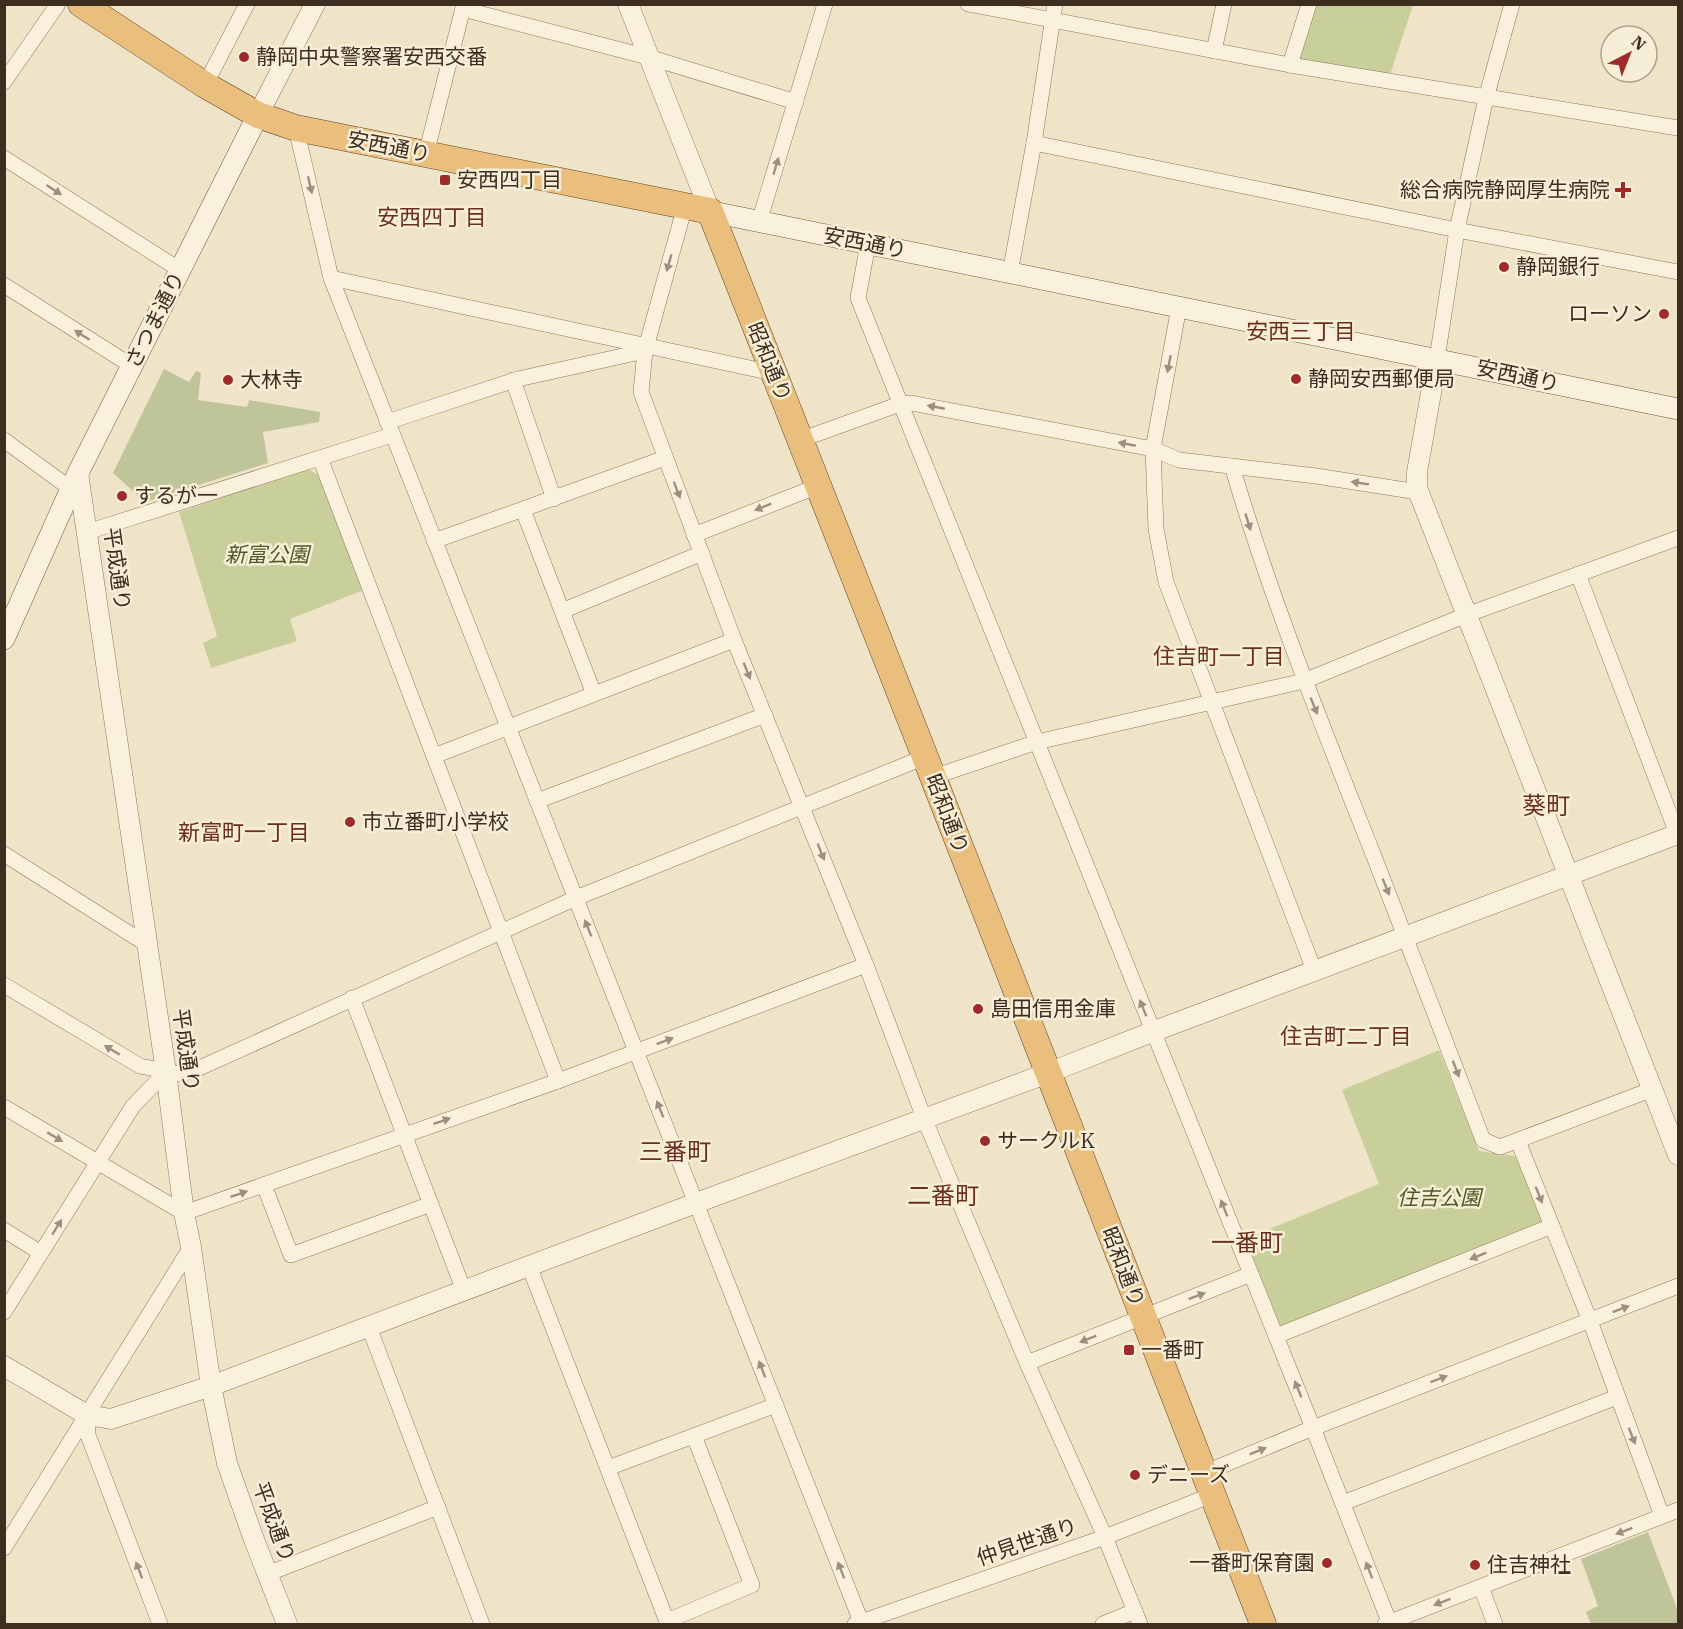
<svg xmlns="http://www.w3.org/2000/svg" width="1683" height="1629" viewBox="0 0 1683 1629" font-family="'IBM Plex Serif','Noto Sans JP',serif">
<rect width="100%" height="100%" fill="#f0e4c8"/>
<g fill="#c9cf9b">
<path d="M1314,5H1413L1390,75L1296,61Z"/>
<path d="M308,469L321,476L364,590L290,619L297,641L211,668L203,643L217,636L179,512Z"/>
<path d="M1439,1050L1479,1151L1515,1156L1543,1221L1282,1329L1245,1239L1379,1184L1342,1090Z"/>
</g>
<g fill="#bfc49a">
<path d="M164,369L189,382L196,371L201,373L198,400L247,407L249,400L320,412L319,422L263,432L268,463L145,502L113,473Z"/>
<path d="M1648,1532L1678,1611V1624H1591L1586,1612L1598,1606L1581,1559Z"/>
</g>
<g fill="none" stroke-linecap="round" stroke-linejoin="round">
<g stroke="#8d765c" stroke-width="16">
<g id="minor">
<path d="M968,4L1290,65L1678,128"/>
<path d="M463,9L648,57L796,102"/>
<path d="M1214,51L1224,4"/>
<path d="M1290,65L1309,4"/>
<path d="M4,82L58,4"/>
<path d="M205,85L247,4"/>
<path d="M296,128L331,278L862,1624"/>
<path d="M1034,143L1457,230L1678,272"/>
<path d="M426,154L464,4"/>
<path d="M4,158L180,270"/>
<path d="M685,206L645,351L641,392L734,640L866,965L924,1118L1027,1363L1105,1537L1140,1624"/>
<path d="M759,222L825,4"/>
<path d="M868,244L858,298L1313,1428L1390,1624"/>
<path d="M1010,273L1034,143L1055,4"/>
<path d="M331,278L773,373"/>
<path d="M4,285L132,366"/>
<path d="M1179,307L1153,449L1156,529L1166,582L1314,970"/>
<path d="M1437,359L1457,230L1486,98L1512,4"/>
<path d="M513,380L554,499"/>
<path d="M387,422L518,379L645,351"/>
<path d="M4,440L71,489"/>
<path d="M800,440L900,404L911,403L1153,449L1179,460L1316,476L1418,492"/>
<path d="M320,458L558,1081"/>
<path d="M1232,466C1271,600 1324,730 1375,859C1412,953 1447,1046 1483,1140L1500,1147L1653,1089"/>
<path d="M523,510L594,694"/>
<path d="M87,532L392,435"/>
<path d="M694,535L818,486"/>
<path d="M434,541L665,458"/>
<path d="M1578,574L1678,836"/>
<path d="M562,611L702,553"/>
<path d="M434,756L734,640"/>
<path d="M933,777L1037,742L1304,681L1466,615L1678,538"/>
<path d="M537,801L765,715"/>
<path d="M4,854L146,944"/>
<path d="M4,985L140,1066L180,1074L195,1070L576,898L925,757"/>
<path d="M352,998L464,1291"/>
<path d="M4,1107L184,1213L558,1081L866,965"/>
<path d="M1518,1141L1590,1321L1662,1516"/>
<path d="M264,1185L291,1255L431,1204"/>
<path d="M4,1230L41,1253"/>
<path d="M529,1266L668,1624"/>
<path d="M4,1312L133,1106L166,1072"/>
<path d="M369,1327L482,1624"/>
<path d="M1276,1336L1552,1226"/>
<path d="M1027,1363L1251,1274"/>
<path d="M87,1416L88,1435L160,1624"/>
<path d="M608,1468L776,1405"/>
<path d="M1204,1473L1313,1428L1678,1286"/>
<path d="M1343,1503L1617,1397"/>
<path d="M4,1548L191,1247"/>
<path d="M267,1574L438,1507"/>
<path d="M1481,1587L1495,1624"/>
<path d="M667,1621L752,1585L694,1436"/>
<path d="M855,1624L1105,1537L1212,1495"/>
<path d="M1103,1624L1135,1611"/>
<path d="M1385,1624L1678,1510"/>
</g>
</g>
<g stroke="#8d765c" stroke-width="21">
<g id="tertiary">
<path d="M628,4L710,211"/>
<path d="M258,115L315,4"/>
<path d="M1437,359L1417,472V488L1678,1155"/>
<path d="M78,473L166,1072L184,1213L191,1247L211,1386L227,1463L253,1537L287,1624"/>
<path d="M4,1366L87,1415L111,1419L211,1386L696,1203L1048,1073L1152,1032L1678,834"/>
</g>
</g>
<g stroke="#6f573f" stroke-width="22">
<g id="secondary">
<path d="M698,209L1678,409"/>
<path d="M4,639L78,473L258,115L271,119"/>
</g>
</g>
<g stroke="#5b4430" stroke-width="27">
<path id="trunk" d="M81,4L205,85L258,115L296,128L710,211L933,777L1263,1624"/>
</g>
<use href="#minor" stroke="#faf1dc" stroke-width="15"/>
<use href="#tertiary" stroke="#faf1dc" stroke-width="20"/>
<use href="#secondary" stroke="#faf1dc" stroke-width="21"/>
<use href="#trunk" stroke="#eabe7c" stroke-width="26"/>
</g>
<defs><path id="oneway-solid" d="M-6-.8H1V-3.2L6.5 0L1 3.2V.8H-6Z" transform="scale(1.5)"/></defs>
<g fill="#9c907e">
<use href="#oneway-solid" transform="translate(776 166) rotate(-73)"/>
<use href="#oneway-solid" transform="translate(310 185) rotate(77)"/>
<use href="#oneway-solid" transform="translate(54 190) rotate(33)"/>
<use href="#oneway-solid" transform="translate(669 263) rotate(106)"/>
<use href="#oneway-solid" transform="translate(82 335) rotate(-148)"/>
<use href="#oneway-solid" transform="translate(1169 364) rotate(101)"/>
<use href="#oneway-solid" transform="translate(936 407) rotate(-169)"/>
<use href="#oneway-solid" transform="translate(1127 444) rotate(-169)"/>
<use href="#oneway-solid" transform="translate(1360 483) rotate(-171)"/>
<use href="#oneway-solid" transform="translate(677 490) rotate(69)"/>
<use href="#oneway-solid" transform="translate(763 507) rotate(158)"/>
<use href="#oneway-solid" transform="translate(1248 522) rotate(73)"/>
<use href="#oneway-solid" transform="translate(747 671) rotate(68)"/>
<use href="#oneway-solid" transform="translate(1314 706) rotate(68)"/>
<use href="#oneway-solid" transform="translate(821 852) rotate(68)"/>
<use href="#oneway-solid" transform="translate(1386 887) rotate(68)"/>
<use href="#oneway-solid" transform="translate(588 928) rotate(-112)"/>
<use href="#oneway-solid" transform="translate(1143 1008) rotate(-112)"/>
<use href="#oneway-solid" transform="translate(665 1041) rotate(-21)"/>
<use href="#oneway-solid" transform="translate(112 1050) rotate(-149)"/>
<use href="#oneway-solid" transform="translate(1456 1069) rotate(69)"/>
<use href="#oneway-solid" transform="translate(660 1109) rotate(-112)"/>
<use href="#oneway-solid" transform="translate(442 1121) rotate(-19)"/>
<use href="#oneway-solid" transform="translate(55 1137) rotate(31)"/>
<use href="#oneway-solid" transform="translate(239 1194) rotate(-19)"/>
<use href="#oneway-solid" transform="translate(1539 1195) rotate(68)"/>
<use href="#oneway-solid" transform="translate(1224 1208) rotate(-112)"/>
<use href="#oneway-solid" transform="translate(57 1227) rotate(-58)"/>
<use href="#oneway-solid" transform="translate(1478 1256) rotate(158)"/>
<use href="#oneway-solid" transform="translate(1197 1296) rotate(-21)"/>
<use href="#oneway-solid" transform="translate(1621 1309) rotate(-21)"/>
<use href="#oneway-solid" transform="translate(1088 1339) rotate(158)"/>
<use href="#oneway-solid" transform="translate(762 1369) rotate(-111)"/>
<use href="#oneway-solid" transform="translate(1439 1379) rotate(-21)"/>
<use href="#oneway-solid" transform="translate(1298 1389) rotate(-112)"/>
<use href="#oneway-solid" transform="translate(1632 1436) rotate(69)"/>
<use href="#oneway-solid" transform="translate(1258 1451) rotate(-22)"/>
<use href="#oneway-solid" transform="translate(1624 1531) rotate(159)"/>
<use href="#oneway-solid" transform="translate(139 1570) rotate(-111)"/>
<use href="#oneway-solid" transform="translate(841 1570) rotate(-111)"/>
<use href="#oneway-solid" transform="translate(1369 1570) rotate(-111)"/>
<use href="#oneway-solid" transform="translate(1442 1602) rotate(159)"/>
</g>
<g fill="#9e2a2b" stroke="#f7eed8" stroke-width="2">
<circle cx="244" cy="57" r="6"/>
<rect x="439" y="174" width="12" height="12" rx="3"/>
<path d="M1620 181h6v6h6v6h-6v6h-6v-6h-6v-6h6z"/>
<circle cx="1504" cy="267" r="6"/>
<circle cx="1664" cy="314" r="6"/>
<circle cx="1296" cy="379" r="6"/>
<circle cx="228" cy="380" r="6"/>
<circle cx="122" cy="496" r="6"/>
<circle cx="350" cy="822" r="6"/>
<circle cx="978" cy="1009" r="6"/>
<circle cx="985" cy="1141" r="6"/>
<rect x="1123" y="1344" width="12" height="12" rx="3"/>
<circle cx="1135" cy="1475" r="6"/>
<circle cx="1327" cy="1563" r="6"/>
<circle cx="1475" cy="1565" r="6"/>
</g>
<g text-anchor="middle" stroke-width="5" stroke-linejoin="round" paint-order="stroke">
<g font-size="21" fill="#3d2e20" stroke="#f7eed8" text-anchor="start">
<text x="256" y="64">静岡中央警察署安西交番</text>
<text x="457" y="187">安西四丁目</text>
<text x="1610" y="197" text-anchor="end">総合病院静岡厚生病院</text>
<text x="1516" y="274">静岡銀行</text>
<text x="1652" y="321" text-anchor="end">ローソン</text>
<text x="1308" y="386">静岡安西郵便局</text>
<text x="240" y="387">大林寺</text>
<text x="134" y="503">するが一</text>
<text x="362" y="829">市立番町小学校</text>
<text x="990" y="1016">島田信用金庫</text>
<text x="997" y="1148">サークルK</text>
<text x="1141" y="1357">一番町</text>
<text x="1147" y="1482">デニーズ</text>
<text x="1315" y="1570" text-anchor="end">一番町保育園</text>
<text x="1487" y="1572">住吉神社</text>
</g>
<g font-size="21" fill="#3d2e20" stroke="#f7eed8">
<text transform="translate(389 147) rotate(11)" y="7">安西通り</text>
<text transform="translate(865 243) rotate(11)" y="7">安西通り</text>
<text transform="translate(155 320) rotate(-63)" y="7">さつま通り</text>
<text transform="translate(769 362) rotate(68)" y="7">昭和通り</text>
<text transform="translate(1518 376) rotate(12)" y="7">安西通り</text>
<text transform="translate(117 569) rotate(82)" y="7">平成通り</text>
<text transform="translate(947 814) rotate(69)" y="7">昭和通り</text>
<text transform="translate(186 1050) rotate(82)" y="7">平成通り</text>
<text transform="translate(1123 1267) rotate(69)" y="7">昭和通り</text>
<text transform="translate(274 1522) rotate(70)" y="7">平成通り</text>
<text transform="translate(1027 1542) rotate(-19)" y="7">仲見世通り</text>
</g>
<g font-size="21" font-style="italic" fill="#4d5a26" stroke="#f7eed8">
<text x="267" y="562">新富公園</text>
<text x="1439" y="1205">住吉公園</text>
</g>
<g font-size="22" fill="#6b2e1e" stroke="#f7eed8">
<text x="432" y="225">安西四丁目</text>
<text x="1301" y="339">安西三丁目</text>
<text x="1219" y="664">住吉町一丁目</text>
<text x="244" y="840">新富町一丁目</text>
<text x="1346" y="1044">住吉町二丁目</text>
</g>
<g font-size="24" fill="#6b2e1e" stroke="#f7eed8">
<text x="1546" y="814">葵町</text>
<text x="675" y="1160">三番町</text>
<text x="943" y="1204">二番町</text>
<text x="1247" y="1251">一番町</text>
</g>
</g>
<rect width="1683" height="1629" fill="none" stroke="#3d2e20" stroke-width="12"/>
<g transform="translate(1629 54) rotate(42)"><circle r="28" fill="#f7eed8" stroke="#ada18e" stroke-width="1.5"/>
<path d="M0-4.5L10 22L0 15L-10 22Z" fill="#9e2a2b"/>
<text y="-9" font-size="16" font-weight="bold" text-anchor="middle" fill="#3d2e20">N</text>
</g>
</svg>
